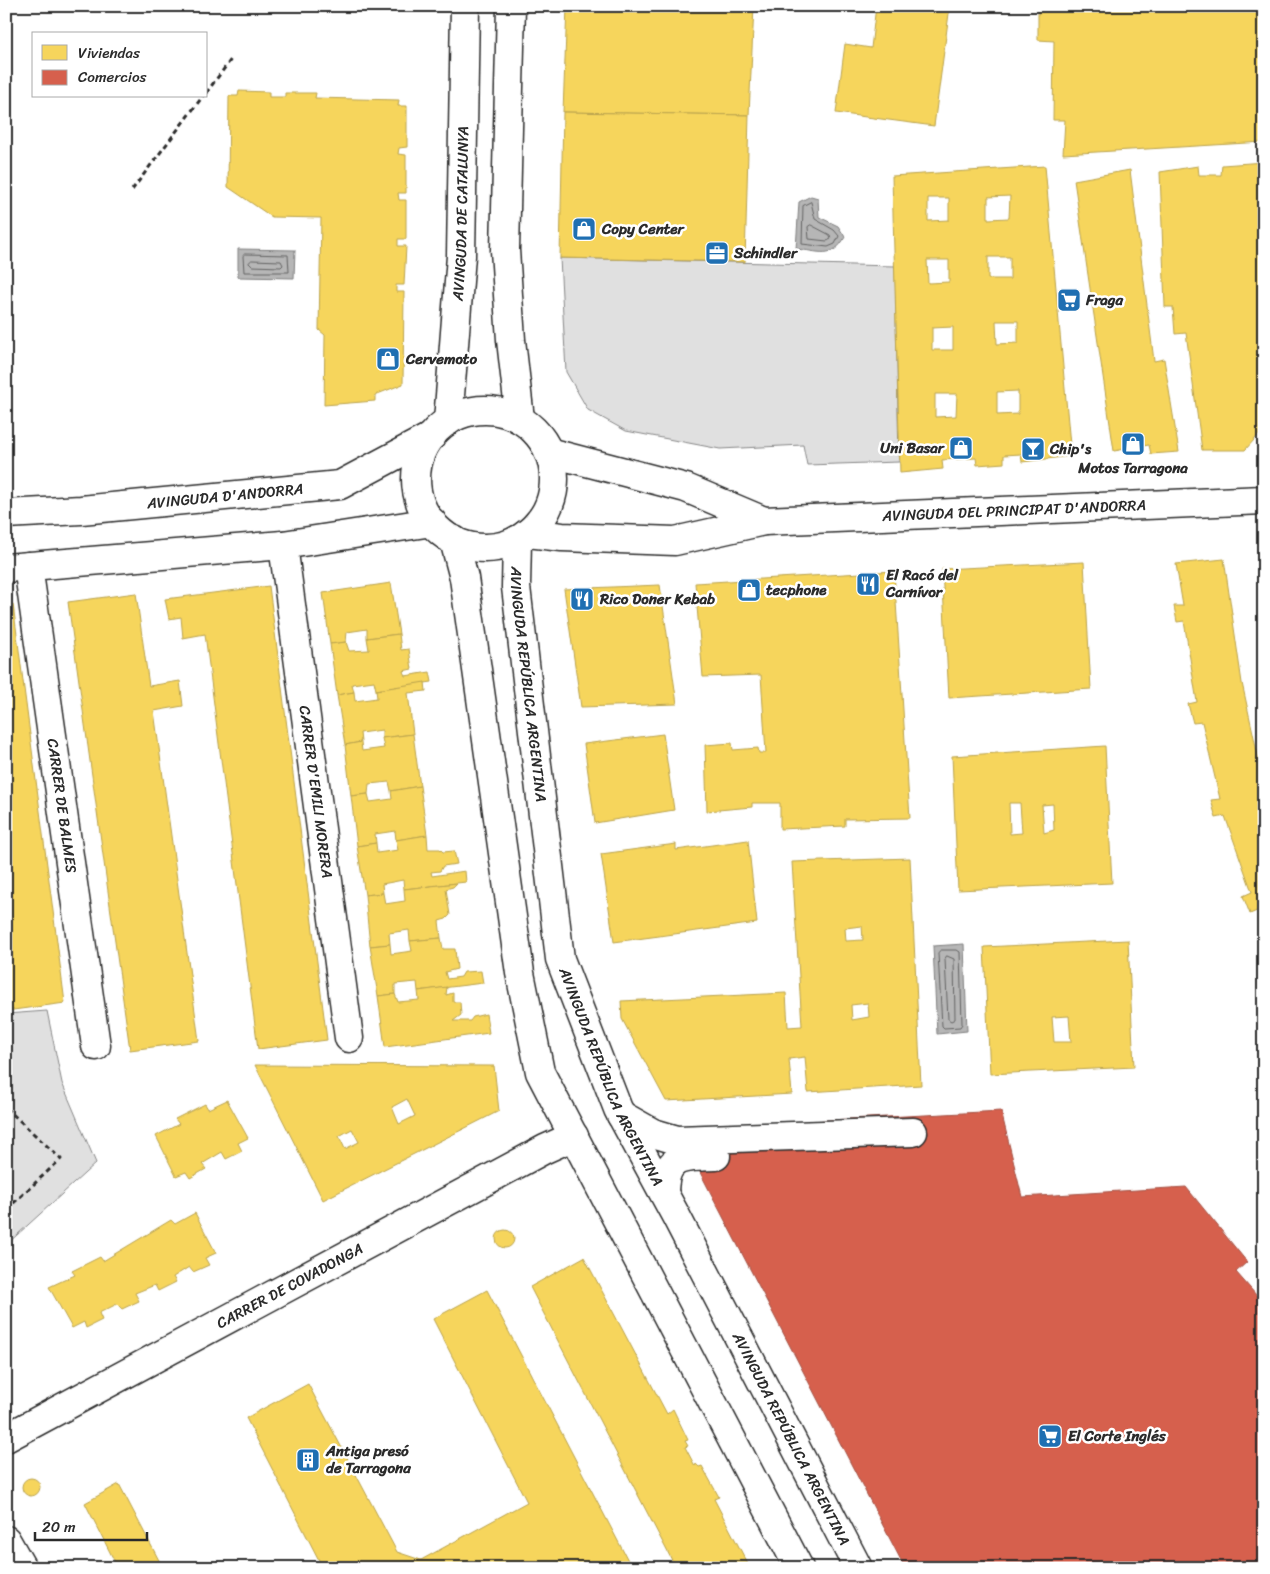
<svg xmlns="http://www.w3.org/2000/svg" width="1270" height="1574" viewBox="0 0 1270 1574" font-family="Sriracha,sans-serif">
<rect width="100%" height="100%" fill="#fff"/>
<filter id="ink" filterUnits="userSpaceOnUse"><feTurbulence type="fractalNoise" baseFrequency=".02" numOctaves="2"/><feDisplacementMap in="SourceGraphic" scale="10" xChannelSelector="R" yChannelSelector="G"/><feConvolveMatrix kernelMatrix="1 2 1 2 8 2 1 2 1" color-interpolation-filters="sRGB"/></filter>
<g filter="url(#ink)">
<g fill="#e0e0e0" stroke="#868686">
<path d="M560,258L895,266L899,462L807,465L803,445L720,449L626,431L588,410L566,372Z"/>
<path d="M47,1011L62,1083L96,1163L6,1245V1014Z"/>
</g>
<g fill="#b6b6b6" stroke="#7e7e7e">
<path d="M811,196L818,198L819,217L838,226L845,237C833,260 818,251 796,249L799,202Z"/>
<path d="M238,249L295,250L294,278L238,277Z"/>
<path d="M964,944L967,1031L937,1034L933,946Z"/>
</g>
<g fill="#f6d55c" stroke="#b9a24d" fill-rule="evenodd">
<path d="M567,6H754L749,115L563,112Z"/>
<path d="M876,6H950L934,126L836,113L845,44L871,48Z"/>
<path d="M1038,6H1264V142L1063,154L1065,120H1053L1054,41L1038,40Z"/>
<path d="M239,91L269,92V97H285V93H316L315,98L399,100L398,106H407V147L399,148L398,154L406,155V193H398L399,200H406V239H398V246H406L404,285H396V292H404L403,384L375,395V401L324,405L325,335L319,330L321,218L272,217L228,187L229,96H238Z"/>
<path d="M563,112L749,115L745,262L560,258Z"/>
<path d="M1264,162V429L1245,450H1202L1186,333L1175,334L1173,307H1165L1160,172L1198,166L1199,175H1221L1222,165Z"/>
<path d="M1045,166L1071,456L1022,462L1021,454L1004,455V463L977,465L976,458L942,460L943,469L900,473L892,176ZM1010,196L1009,218L988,219V197ZM928,198H949V220L928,221ZM988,257H1010V279H988ZM927,260H949V282L928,283ZM996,321H1018V343L997,344ZM953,327V350H932V328ZM1018,391V414L997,415V392ZM935,394H957L956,416L935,417Z"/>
<path d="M1130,170L1154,361L1164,359L1179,452L1151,454L1149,445L1114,451L1074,180Z"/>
<path d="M1224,559L1242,683L1264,783V922L1259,910L1250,914L1243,896L1252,892L1225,816L1216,818L1211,800L1220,799L1202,722L1193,723L1188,704L1197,702L1184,621L1177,622L1174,606H1183L1176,564Z"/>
<path d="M1084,562L1091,689L949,698L942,569Z"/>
<path d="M894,571L910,818L845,819V826L780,829V803H752V807L707,811L705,745L732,743L733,750L758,748L759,753H766L761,675L703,677L695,583Z"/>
<path d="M391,583L399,634L367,638V629L347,632L346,642L330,644L323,593Z"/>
<path d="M660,585L677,704L581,707L564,589Z"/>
<path d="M269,586L327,1040L258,1049L205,634L183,638L181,617L169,619L165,599Z"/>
<path d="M136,593L149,686L180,681L183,706L154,711L199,1041L130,1050L68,602Z"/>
<path d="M13,604L65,1003L6,1011V605Z"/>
<path d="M399,634L401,650L409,649L412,669L403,671L405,676L430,672L432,682L376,690L374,681L352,684L354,692L337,695L330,644L346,642L349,651L369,650L367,638Z"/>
<path d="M425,682L426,691L408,693L413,734L382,738V730L360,733L361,742L345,745L337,695L354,692L355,701L377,698L376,690Z"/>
<path d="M413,734L420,786L391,791L389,782L369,784L368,794L351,796L345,745L361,742L362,751L384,748L382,738Z"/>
<path d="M663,734L674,810L595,823L584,744Z"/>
<path d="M1105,746L1112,883L958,890L952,756ZM1009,803H1020L1022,833L1010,834ZM1053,804L1054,830L1044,833L1042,805Z"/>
<path d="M420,786L427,835L396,840L395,831L375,834L376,843L357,846L351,796L368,794L370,802L392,799L391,791Z"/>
<path d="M427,835L428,849H440L443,852L454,851L457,864L443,866L440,871L431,872L432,876L465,871L466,882L404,889L403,880L382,884L383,893L365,895L357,846L376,843L377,853L398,850L396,840Z"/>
<path d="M748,840L757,923L614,942L601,854L676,844V850Z"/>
<path d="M910,858L921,1085L808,1092L805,1057L789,1059L792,1094L666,1101L622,1019L621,1001L786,993L788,1027L802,1026L792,862ZM862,926L863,940L846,941L845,928ZM868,1003L869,1017L852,1020L851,1005Z"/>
<path d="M457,883L453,887L446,889L450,915L446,919L439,921L441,938L410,941L409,930L389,933L390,944L370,946L365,895L383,893L385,904L405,901L404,889Z"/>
<path d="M441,938L443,949H455L457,969L445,972L447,979L461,977L464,972L481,971L483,983L418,991L417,982L395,984V994L378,996L370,946L390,944L391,954L412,951L410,941Z"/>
<path d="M1128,940L1134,1067L990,1074L984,947ZM1069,1016L1071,1042H1054L1052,1017Z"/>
<path d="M447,987L446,995L453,993V1002H460L461,1015L453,1021H470L473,1017L486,1014L489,1033L385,1047L378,996L395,994L398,1002L419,1000L418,991Z"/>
<path d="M255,1065L494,1066L499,1111L323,1200ZM407,1099L415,1116L399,1124L392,1107ZM352,1129L359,1142L345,1149L339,1136Z"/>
<path d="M227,1100L248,1138L238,1143L242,1151L226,1159L222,1152L202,1164L206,1169L190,1178L186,1172L176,1176L156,1136L179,1124L175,1119L205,1104L208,1109Z"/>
<path d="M195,1213L216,1253L205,1258L209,1265L193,1272L189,1267L173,1277L176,1282L158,1291L155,1285L135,1293L139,1301L122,1309L117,1304L99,1313L102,1320L86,1328L84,1322L72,1328L49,1287L75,1275L72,1271L100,1257L103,1261L171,1220L175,1224Z"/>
<circle cx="505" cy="1239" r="9"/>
<path d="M584,1257L667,1414L673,1409L688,1440L685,1441L688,1446L685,1447L695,1466L696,1464L699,1467L702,1466L719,1497L714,1499L750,1568H676L530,1287Z"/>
<path d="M487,1290L632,1568H323L246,1418L308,1384L397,1552L421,1560L527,1502L433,1319Z"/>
<circle cx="31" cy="1487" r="9"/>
<path d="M119,1484L163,1568H118L85,1503Z"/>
</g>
<path fill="#d6604d" stroke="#a35043" d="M1001,1111L1022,1197L1186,1187L1247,1262L1236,1272L1264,1304V1568H905L677,1128Z"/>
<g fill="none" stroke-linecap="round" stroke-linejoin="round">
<g stroke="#636363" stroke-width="1">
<path d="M811,202L815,219L834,230L839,236L835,244L828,247L802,244L803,206Z"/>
<path d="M811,225L830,235L831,239L827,241L809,239L808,227Z"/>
<path d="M245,254L288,255L289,272H244L243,256Z"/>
<path d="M252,260L281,261L283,265L281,267L252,266L249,263Z"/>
<path d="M941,950H957L960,952L962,1024L960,1027L944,1028L942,1026L938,953Z"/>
<path d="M947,956L954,959L955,1019L951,1021L948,1019L945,959Z"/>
</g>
<g stroke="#2b2b2b" stroke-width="31">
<g id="minor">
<path d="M511,6L505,250L511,340L520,419"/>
<path id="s1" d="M448,421L461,256L465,6"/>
<path d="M454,540L464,578L520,973L540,1072L799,1568"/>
<path id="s2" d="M517,540L516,587L560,959L618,1109L676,1216L858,1568"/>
<path id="s3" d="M283,545L349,1038"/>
<path id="s4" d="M28,566L96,1046"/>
<path d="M621,1115L653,1133L677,1140L913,1132"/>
<path d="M664,1193C665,1154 683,1157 716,1156"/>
<path id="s5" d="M6,1438L545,1149L574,1136"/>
<path d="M6,1540L22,1568"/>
</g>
</g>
<g stroke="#2b2b2b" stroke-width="31">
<g id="major">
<circle cx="485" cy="479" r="69"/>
<path d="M548,452L686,488L764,521"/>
<path id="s6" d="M6,514L81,510L340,485L432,436"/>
<path id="s7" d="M528,533L562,537L675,541L764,521L1264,500"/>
<path d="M6,568L283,545L432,522"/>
</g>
</g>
<g stroke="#2b2b2b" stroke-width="3" stroke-dasharray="5 4" stroke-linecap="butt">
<path d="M206,93L232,58"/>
<path d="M132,190L203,96"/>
<path d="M6,1108L61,1159L6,1210"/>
</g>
<use href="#minor" stroke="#fff" stroke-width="28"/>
<use href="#major" stroke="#fff" stroke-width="28"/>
</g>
</g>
<defs>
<g id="shop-square" transform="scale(1.25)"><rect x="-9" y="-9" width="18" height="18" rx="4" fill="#1f6fb2" stroke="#fff"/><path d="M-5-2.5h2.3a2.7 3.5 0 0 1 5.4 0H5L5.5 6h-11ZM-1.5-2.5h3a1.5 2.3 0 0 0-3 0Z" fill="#fff"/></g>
<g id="office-square" transform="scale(1.25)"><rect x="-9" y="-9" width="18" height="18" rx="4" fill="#1f6fb2" stroke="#fff"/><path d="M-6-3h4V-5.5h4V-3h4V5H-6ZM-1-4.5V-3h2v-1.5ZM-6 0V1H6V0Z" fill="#fff"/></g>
<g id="supermarket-square" transform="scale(1.25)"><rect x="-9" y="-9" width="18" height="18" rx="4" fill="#1f6fb2" stroke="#fff"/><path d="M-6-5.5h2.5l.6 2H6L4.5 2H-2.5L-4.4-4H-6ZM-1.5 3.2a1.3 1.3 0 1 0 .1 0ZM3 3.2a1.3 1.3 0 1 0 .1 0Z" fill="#fff"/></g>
<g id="bar-square" transform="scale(1.25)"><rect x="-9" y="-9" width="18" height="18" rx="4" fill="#1f6fb2" stroke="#fff"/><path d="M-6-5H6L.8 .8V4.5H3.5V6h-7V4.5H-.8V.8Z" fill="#fff"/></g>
<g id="restaurant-square" transform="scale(1.25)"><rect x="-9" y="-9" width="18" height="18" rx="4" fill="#1f6fb2" stroke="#fff"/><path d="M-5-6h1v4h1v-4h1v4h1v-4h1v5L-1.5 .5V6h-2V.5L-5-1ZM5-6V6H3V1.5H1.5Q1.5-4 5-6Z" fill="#fff"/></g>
<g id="building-square" transform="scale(1.25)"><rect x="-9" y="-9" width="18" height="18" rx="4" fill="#1f6fb2" stroke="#fff"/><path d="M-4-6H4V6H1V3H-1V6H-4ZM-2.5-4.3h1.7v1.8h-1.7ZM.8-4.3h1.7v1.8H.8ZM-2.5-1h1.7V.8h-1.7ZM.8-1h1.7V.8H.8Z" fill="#fff"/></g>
</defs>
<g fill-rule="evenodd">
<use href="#shop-square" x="584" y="229"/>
<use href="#office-square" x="717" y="253"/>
<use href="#supermarket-square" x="1069" y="300"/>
<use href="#shop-square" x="388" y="359"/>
<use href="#shop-square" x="1133" y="444"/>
<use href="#shop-square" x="961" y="448"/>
<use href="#bar-square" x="1033" y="449"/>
<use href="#restaurant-square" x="868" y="584"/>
<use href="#shop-square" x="749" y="590"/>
<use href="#restaurant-square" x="582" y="599"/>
<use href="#supermarket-square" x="1050" y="1436"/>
<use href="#building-square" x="308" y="1460"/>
</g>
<g text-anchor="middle" stroke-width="5" stroke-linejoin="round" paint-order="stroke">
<g font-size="15" fill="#2b2b2b" stroke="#fff">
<text dy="5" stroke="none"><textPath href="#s1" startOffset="208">AVINGUDA DE CATALUNYA</textPath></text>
<text dy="5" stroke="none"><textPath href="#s6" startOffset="220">AVINGUDA D'ANDORRA</textPath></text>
<text dy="5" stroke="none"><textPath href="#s7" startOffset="489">AVINGUDA DEL PRINCIPAT D'ANDORRA</textPath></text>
<text dy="5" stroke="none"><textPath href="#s2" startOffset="145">AVINGUDA REPÚBLICA ARGENTINA</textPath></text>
<text dy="5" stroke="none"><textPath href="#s3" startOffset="249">CARRER D'EMILI MORERA</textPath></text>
<text dy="5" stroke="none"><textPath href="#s4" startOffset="242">CARRER DE BALMES</textPath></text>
<text dy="5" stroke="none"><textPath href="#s2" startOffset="550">AVINGUDA REPÚBLICA ARGENTINA</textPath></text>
<text dy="5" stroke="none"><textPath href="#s5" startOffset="322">CARRER DE COVADONGA</textPath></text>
<text dy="5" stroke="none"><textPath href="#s2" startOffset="955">AVINGUDA REPÚBLICA ARGENTINA</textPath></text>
</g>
<g font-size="15" font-weight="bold" fill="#2b2b2b" stroke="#fff" text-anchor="start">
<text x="602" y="234">Copy Center</text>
<text x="734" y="258">Schindler</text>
<text x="1086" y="305">Fraga</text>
<text x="406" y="364">Cervemoto</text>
<text x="944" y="453" text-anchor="end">Uni Basar</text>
<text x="1050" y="454">Chip's</text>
<text x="1133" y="473" text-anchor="middle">Motos Tarragona</text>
<text x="886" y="580">El Racó del<tspan x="886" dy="17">Carnívor</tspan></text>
<text x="766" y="595">tecphone</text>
<text x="600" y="604">Rico Doner Kebab</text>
<text x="1068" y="1441">El Corte Inglés</text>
<text x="326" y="1456">Antiga presó<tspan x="326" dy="17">de Tarragona</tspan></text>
</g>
</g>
<rect width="1270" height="1574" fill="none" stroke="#fff" stroke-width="25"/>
<rect x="12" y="12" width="1245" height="1549" fill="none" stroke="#2b2b2b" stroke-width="2" filter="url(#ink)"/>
<rect x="32" y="32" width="175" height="65" fill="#ffffff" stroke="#aaaaaa"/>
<rect x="42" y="45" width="25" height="15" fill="#f6d55c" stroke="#aaaaaa"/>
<text x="78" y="58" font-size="15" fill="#2b2b2b">Viviendas</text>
<rect x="42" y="70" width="25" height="15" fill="#d6604d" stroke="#aaaaaa"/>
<text x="78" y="82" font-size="15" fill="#2b2b2b">Comercios</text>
<path d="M35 1532v8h112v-8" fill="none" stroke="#2b2b2b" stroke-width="2.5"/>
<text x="42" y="1532" font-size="15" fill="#2b2b2b" stroke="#ffffff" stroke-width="4" paint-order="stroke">20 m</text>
</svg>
